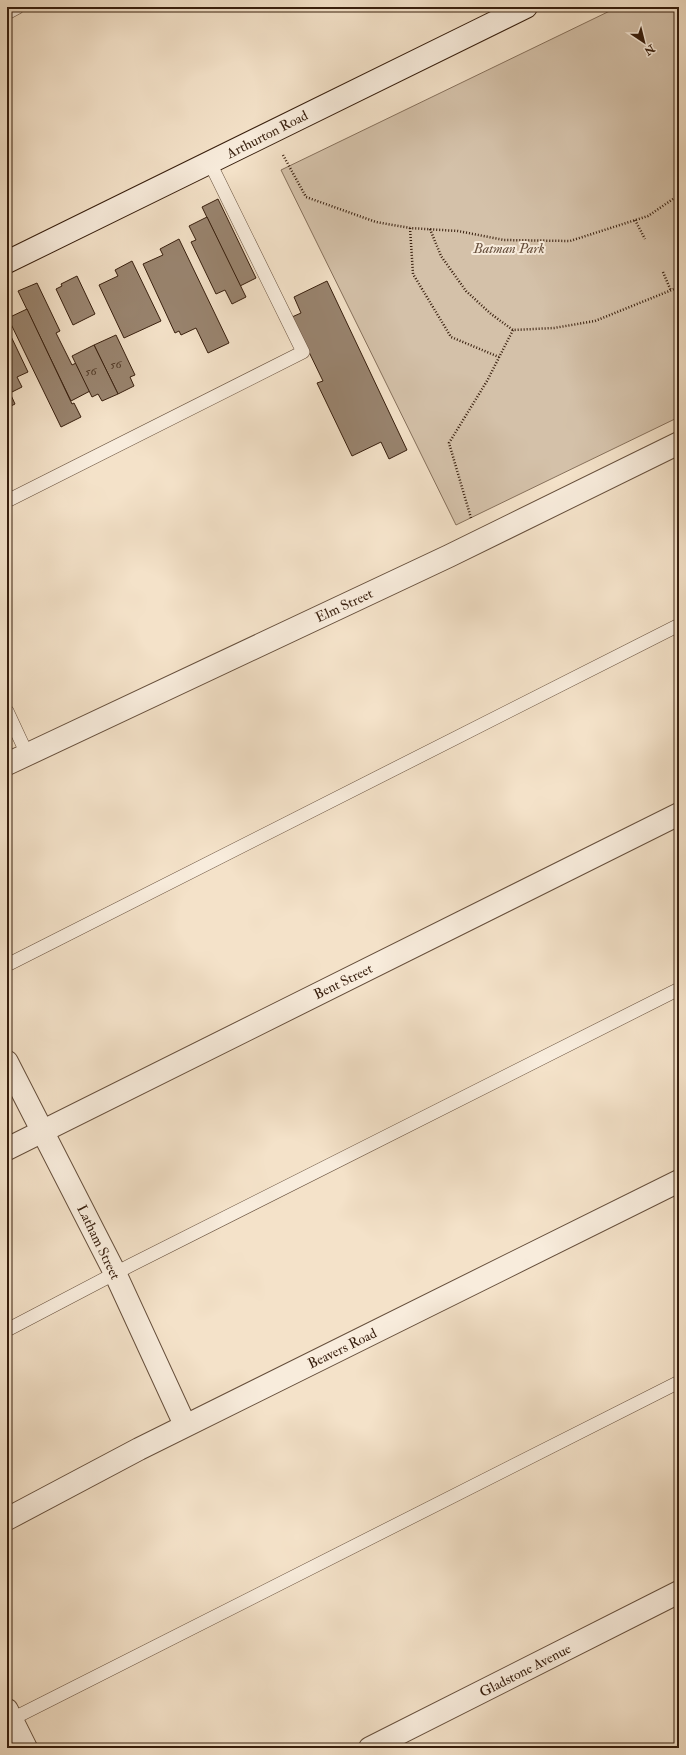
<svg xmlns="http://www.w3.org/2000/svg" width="686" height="1755" viewBox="0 0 686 1755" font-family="'IM FELL Double Pica',serif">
<rect width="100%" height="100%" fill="#f4e2c9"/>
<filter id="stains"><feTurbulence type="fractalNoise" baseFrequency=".005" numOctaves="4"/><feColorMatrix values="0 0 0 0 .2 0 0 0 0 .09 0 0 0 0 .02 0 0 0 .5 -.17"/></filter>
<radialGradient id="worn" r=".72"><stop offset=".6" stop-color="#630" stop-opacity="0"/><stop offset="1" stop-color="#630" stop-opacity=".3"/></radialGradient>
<path fill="#d4c1a9" stroke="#86705b" d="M618,7H679V417L456,525L281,170Z"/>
<g fill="#99846f" stroke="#371e0d">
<path d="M218,199L256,278L240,286L202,207Z"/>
<path d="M207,217L246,297L232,304L225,290L216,294L191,242L196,240L189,226Z"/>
<path d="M179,239L229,343L208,353L196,328L181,335L179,331L175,333L143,264L163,255L160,249Z"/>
<path d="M132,261L161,321L124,338L99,285L118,276L115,270Z"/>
<path d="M77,276L95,314L73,325L56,289L62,286L61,284Z"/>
<path d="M327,281L407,450L389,459L381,442L352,456L317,383L323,381L292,317L301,313L294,297Z"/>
<path d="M37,283L60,331L56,333L72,365L76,363L90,391L71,401L18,291Z"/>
<path d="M27,309L72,404L74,403L81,417L61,427L8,318Z"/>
<path d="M7,328L28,372L17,377L22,387L10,393L15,404L7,408Z"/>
<path d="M116,335L135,375L130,377L134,386L118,394L94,345Z"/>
<path d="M94,345L118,394L102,401L98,394L92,397L72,356Z"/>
</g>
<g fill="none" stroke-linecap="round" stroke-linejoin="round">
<g stroke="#664f3c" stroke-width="14">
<g id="lane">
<path d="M7,13L18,7"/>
<path d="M7,501L303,352L210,163"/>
<path d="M7,711L27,754"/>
<path d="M7,965L679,625"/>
<path d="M7,1330L131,1265L679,989"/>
<path d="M12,1719L679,1382"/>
</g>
</g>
<g stroke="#664f3c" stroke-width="24">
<g id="street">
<path d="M7,764L449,556L679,443"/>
<path d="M7,1062L115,1273L185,1425"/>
<path d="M7,1149L679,814"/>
<path d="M7,1519L139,1449L679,1181"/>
<path d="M7,1710L26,1748"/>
<path d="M370,1748L679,1592"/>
</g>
</g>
<g stroke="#371e0d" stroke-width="24">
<path id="secondary" d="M7,262L526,7"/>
</g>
<g stroke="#371e0d" stroke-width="2.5" stroke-dasharray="1 2" stroke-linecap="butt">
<path d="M283,155L306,197L376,222L410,228L458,231L504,240L570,241L648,216L679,195"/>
<path d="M635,220L645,239"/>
<path d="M410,228L413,274L451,337L499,357"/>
<path d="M430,229L441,256L466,291L491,314L513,330L554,328L595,321L679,287"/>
<path d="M663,272L671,291"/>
<path d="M471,518L449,443L487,381L513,330"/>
</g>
<use href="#lane" stroke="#f8ecdc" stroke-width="13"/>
<use href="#street" stroke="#f8ecdc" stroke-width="22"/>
<use href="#secondary" stroke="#f8ecdc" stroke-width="22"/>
</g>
<g text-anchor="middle" stroke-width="4" stroke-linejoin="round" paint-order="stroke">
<g font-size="12" fill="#503826">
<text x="116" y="368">56</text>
<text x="91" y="375">56</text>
</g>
<g font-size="14" fill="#371e0d" stroke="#f8ecdc">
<text transform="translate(267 134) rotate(-27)" y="5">Arthurton Road</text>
<text transform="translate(344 605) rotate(-25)" y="5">Elm Street</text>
<text transform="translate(343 981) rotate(-26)" y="5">Bent Street</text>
<text transform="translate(99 1242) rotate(64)" y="5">Latham Street</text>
<text transform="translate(342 1348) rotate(-26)" y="5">Beavers Road</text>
<text transform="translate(525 1670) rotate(-27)" y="5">Gladstone Avenue</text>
</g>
<g font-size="14" font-style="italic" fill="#664f3c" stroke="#f8ecdc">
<text x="509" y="253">Batman Park</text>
</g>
</g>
<rect width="686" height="1755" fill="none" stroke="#f4e2c9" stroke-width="24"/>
<rect x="8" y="8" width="670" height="1739" fill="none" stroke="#371e0d" stroke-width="2"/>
<rect x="12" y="12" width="662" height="1731" fill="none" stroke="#371e0d"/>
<g transform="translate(644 42) rotate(145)" stroke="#f8ecdc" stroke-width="3" paint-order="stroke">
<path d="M0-3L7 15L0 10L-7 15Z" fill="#371e0d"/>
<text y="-6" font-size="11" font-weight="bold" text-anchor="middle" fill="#371e0d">N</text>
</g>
<rect width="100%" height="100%" filter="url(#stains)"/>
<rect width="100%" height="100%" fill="url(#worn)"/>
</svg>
